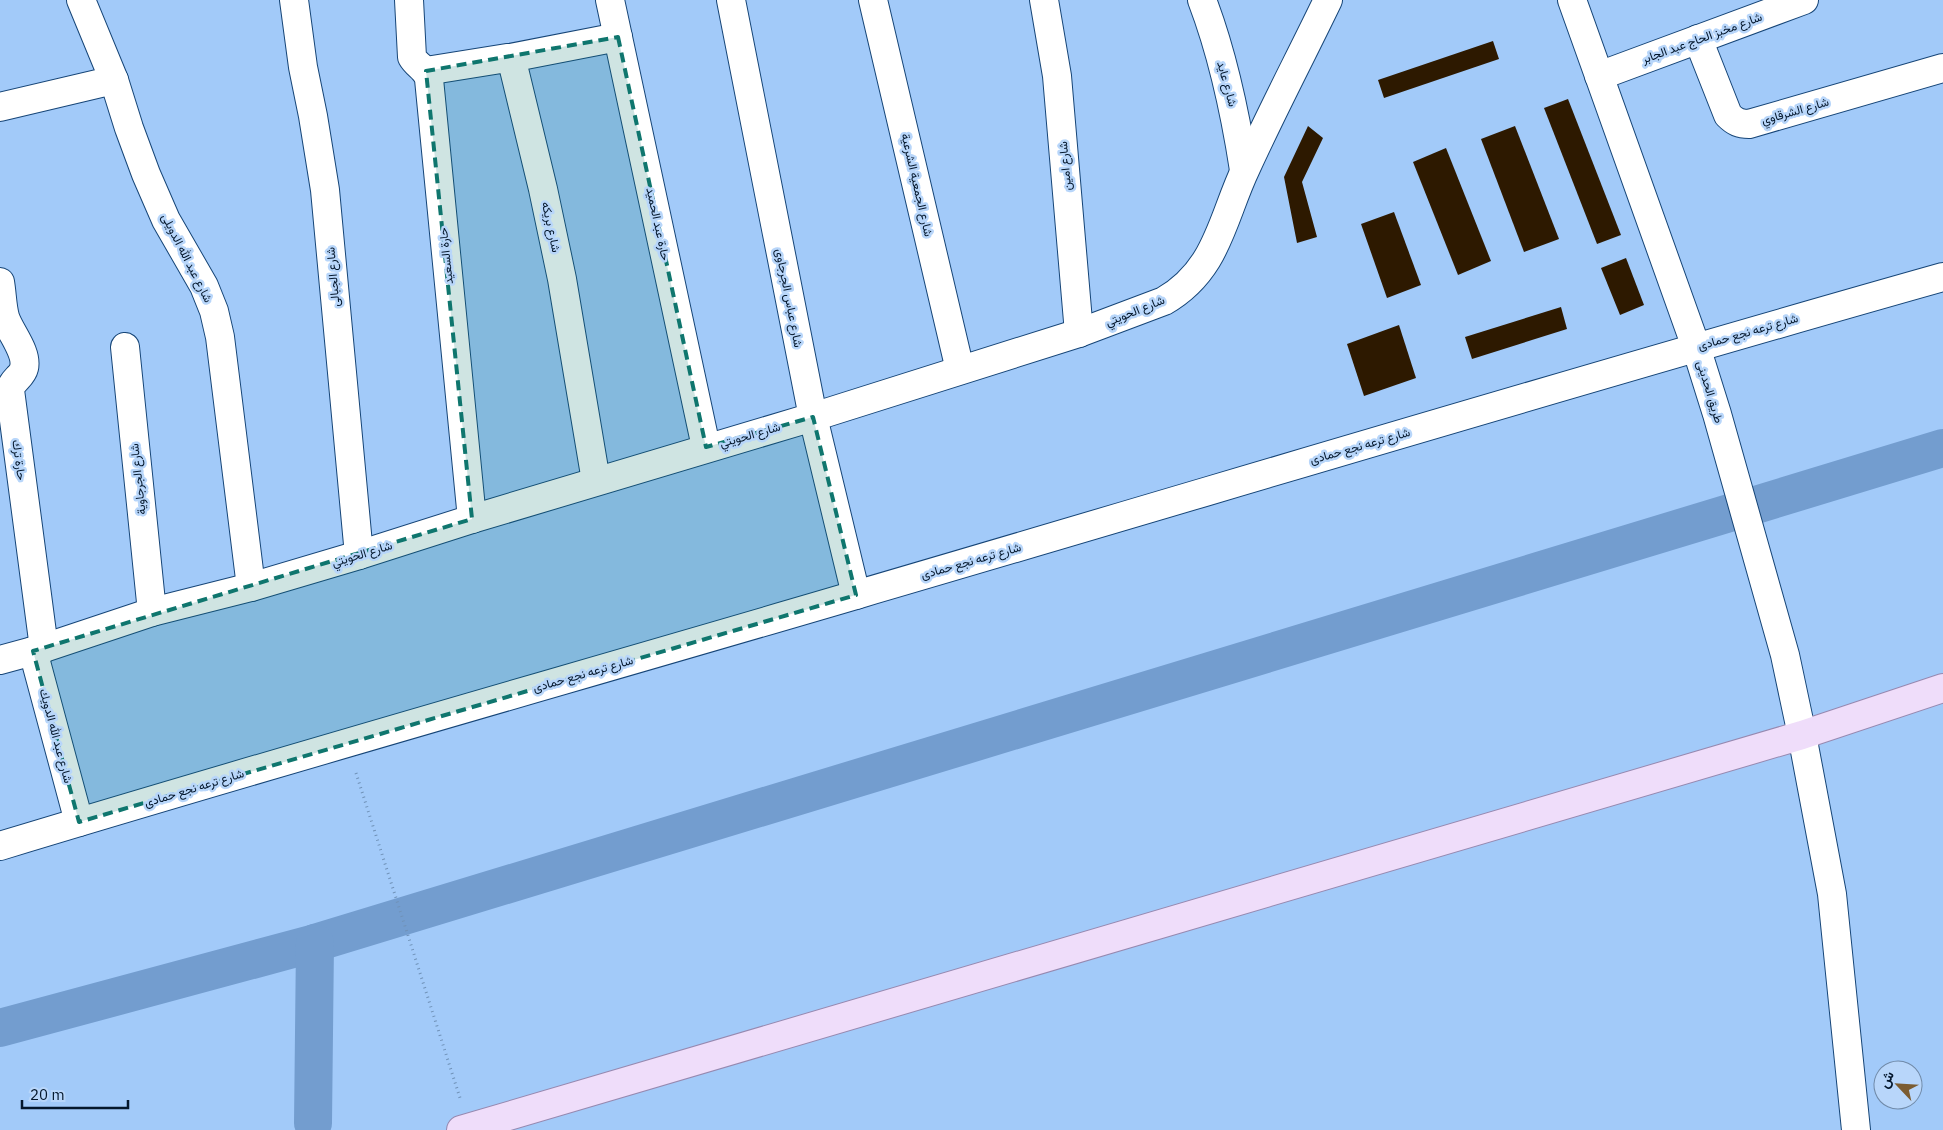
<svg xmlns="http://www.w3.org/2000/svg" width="1943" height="1130" viewBox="0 0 1943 1130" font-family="'IBM Plex Sans',Vazirmatn,sans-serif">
<rect width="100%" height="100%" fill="#a2caf9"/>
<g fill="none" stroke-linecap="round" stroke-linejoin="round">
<g stroke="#739dcf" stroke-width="38">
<path d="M0,1028L315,943L1943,448"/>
<path d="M313,1123L315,943"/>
</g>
</g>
<g fill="#2d1900">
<path d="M1493,41L1499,59L1384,98L1378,80Z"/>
<path d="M1568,99L1621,235L1597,244L1544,108Z"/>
<path d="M1308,126L1323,138L1302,182L1317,237L1297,243L1284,177Z"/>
<path d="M1515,126L1559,239L1524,252L1481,139Z"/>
<path d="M1446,148L1491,261L1458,275L1413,162Z"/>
<path d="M1394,212L1421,285L1387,298L1361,224Z"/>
<path d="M1626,258L1644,305L1620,315L1601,268Z"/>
<path d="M1561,307L1567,329L1472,359L1465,337Z"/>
<path d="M1399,325L1416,378L1364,396L1347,344Z"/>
</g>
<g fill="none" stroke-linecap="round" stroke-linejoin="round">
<g stroke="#164577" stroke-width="30">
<g id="street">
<path d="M81,0L114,80L129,128L146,174L166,220L204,286L214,311L220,337L251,587"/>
<path d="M294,0L303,67L313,116L325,190L359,555"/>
<path d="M409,0L412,57C417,66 426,68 429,79L472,519"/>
<path d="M610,0L706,447"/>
<path d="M731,0L813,417L856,595"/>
<path d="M873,0L960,370"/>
<path d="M1044,0L1057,76L1079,333"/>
<path d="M1202,0C1223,55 1235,112 1244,170"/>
<path d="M1698,39L1728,115C1735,122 1740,124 1749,124L1943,68"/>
<path d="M510,58L618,37"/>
<path d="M426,71L507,58L512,61L543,189L562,279L596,481"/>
<path d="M1599,76L1804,0"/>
<path d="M0,107L114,80"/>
<path d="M0,282C2,293 2,306 5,317C9,331 28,352 24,368C22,377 12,380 10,390L44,648"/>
<path d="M125,347L152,612"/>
<path d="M33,651L79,822"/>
<path d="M0,660L44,648L152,612L251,587L359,555L472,519L813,417L1079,333L1164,301C1218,270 1222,218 1246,168C1272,111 1301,56 1328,0"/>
<path d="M1802,735L1832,894L1856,1130"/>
</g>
</g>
<g stroke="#164577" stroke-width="30">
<g id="secondary">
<path d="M1572,0L1696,347L1717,414L1785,655L1802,735"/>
<path d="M0,846C286,759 573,678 859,594C1221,488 1581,379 1943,277"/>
</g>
</g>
<g stroke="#9689b0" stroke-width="30">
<path id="primary" d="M461,1130L1802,735L1943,688"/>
</g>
<path stroke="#7092b8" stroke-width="3" stroke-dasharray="1 4" stroke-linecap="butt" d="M356,773L460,1098"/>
<use href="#street" stroke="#fff" stroke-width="28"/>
<use href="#secondary" stroke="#fff" stroke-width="28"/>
<use href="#primary" stroke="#efddfa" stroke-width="28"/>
</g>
<path fill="#0f766e" fill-opacity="0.2" stroke="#0f766e" stroke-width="4" stroke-dasharray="10 6" stroke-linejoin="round" d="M618,37L706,447L813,417L856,595L79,822L33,651L472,519L426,71Z"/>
<g text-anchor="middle" stroke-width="5" stroke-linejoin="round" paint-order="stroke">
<g font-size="12" fill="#04172c" stroke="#b8d6fa">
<text transform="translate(1702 38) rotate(-20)" y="4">شارع مخبز الحاج عبد الجابر</text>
<text transform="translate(1227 84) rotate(75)" y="4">شارع عايد</text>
<text transform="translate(1795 111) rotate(-16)" y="4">شارع الشرقاوي</text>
<text transform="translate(1065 166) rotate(-95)" y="4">شارع امين</text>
<text transform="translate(917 185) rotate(77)" y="4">شارع الجمعية الشرعية</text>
<text transform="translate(658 224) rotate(78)" y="4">حارة عبد الحميد</text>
<text transform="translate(551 227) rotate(78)" y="4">شارع بريكه</text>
<text transform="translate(446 256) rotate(-96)" y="4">حارة السعيد</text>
<text transform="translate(187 258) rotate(63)" y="4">شارع عبد الله الدويلى</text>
<text transform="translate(333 277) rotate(-95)" y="4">شارع الجبالى</text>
<text transform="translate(789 298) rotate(79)" y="4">شارع عباس الجرجاوى</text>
<text transform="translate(1135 311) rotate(-22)" y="4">شارع الحويتي</text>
<text transform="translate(1748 332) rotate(-16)" y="4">شارع ترعه نجع حمادى</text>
<text transform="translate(1710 392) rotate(73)" y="4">طريق الحدينى</text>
<text transform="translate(750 435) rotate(-16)" y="4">شارع الحويتي</text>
<text transform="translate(1360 446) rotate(-16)" y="4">شارع ترعه نجع حمادى</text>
<text transform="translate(19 460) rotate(82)" y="4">حارة ترك</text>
<text transform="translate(138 479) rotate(-96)" y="4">شارع الجرجاوية</text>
<text transform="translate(362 554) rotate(-17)" y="4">شارع الحويتي</text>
<text transform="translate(971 561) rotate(-16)" y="4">شارع ترعه نجع حمادى</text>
<text transform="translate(583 674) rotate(-16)" y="4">شارع ترعه نجع حمادى</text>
<text transform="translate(56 736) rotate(75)" y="4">شارع عبد الله الدويك</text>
<text transform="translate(194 788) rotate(-17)" y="4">شارع ترعه نجع حمادى</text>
</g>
</g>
<g transform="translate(1898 1085) rotate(295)"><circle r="24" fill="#b8d6fa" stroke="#708aa8"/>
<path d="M0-4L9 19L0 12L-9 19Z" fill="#7b5c31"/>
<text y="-8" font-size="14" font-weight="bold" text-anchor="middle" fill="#04172c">ش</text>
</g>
<path d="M22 1100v8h106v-8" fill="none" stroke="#04172c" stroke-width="2.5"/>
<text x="30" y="1100" font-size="15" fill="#04172c" stroke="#b8d6fa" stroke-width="4" paint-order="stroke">20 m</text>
</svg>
